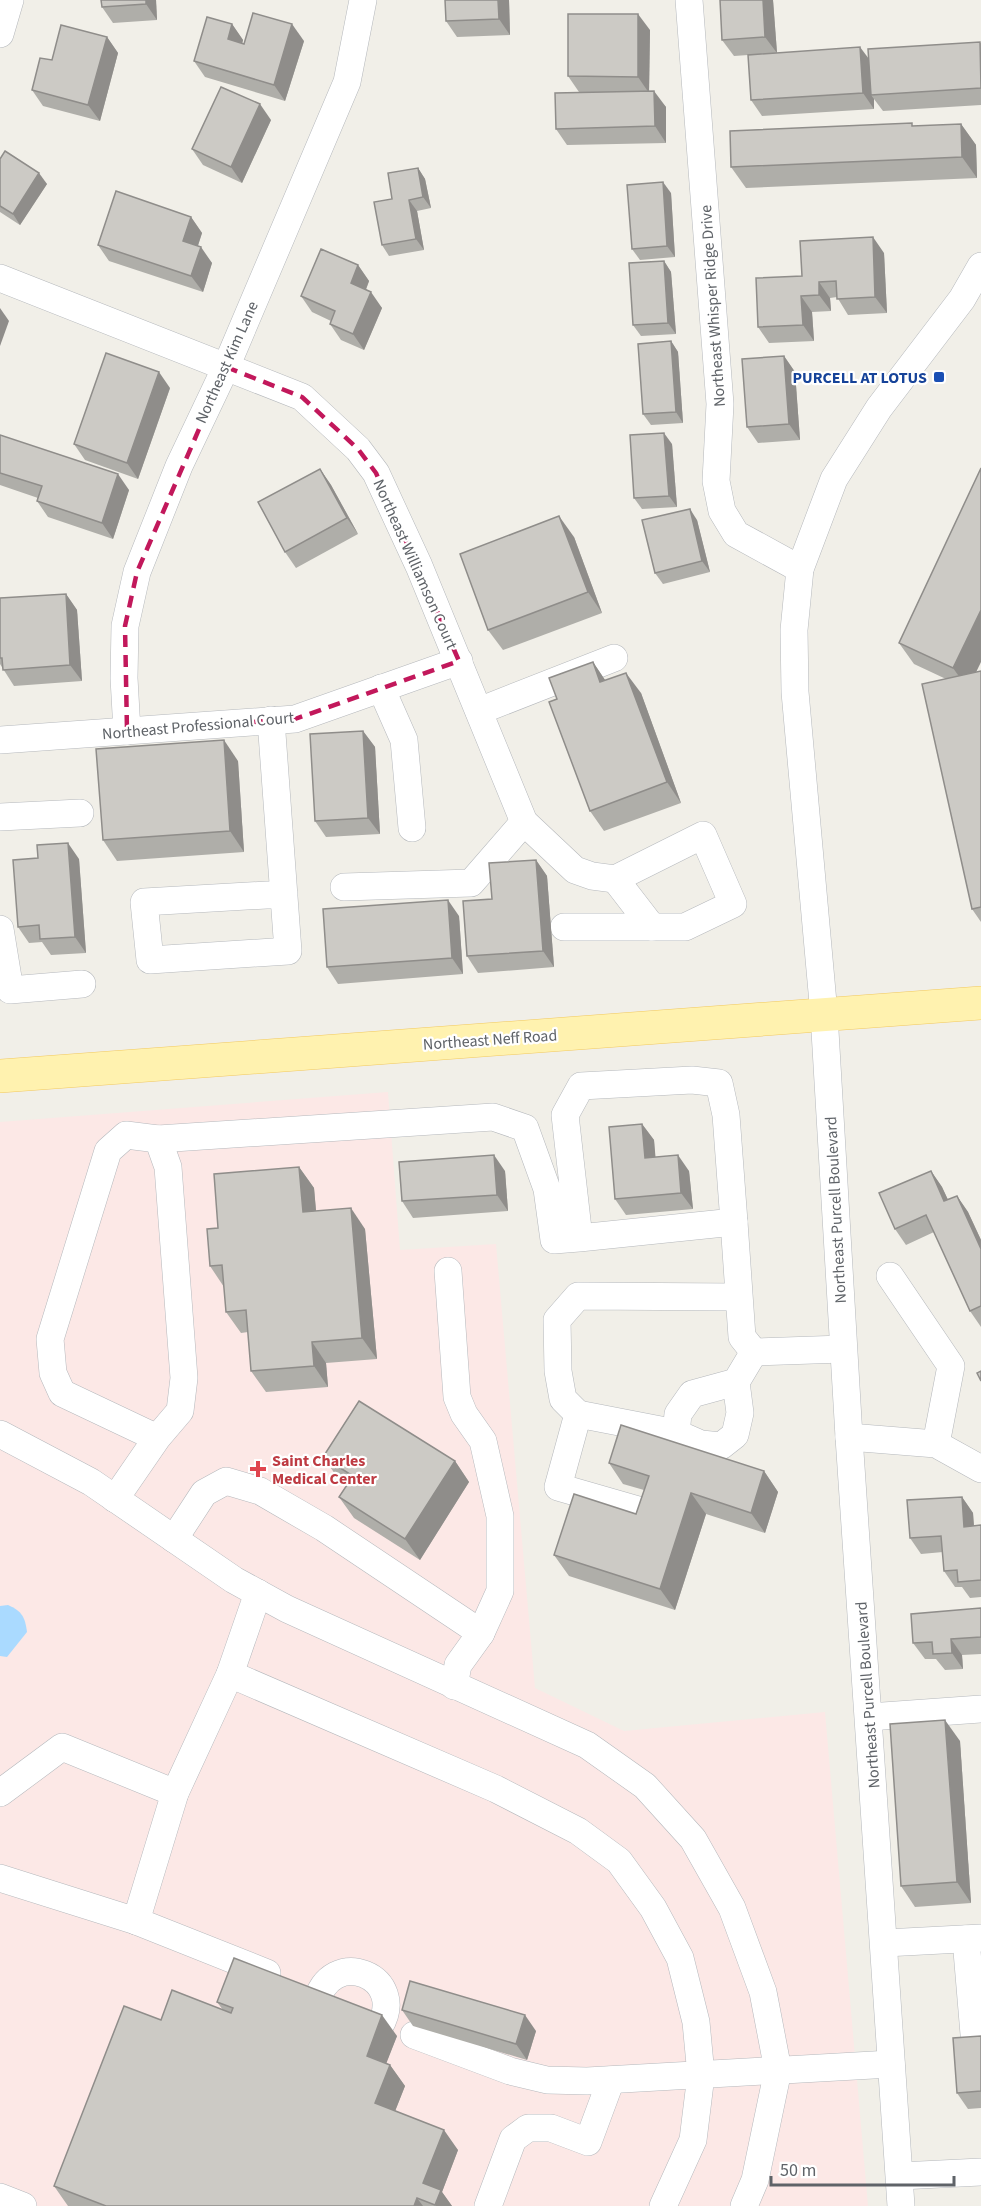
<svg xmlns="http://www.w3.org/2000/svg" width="981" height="2206" viewBox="0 0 981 2206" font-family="'Source Sans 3',sans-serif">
<rect width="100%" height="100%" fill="#f1efe8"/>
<path fill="#fce8e6" d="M388,1092L400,1250L496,1244L535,1688L624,1731L825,1712L868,2206H0V1122Z"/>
<path fill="#aadaff" d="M8,1605C22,1611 25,1617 27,1632L7,1657L0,1656V1606Z"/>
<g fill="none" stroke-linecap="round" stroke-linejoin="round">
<g stroke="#b5b8bc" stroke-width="28">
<g id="minor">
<path d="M689,0L720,404L716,481L722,511L736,534L800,569"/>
<path d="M0,34L10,0"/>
<path d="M0,278L302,397L358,449L376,473L419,566L524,822L575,870L592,876L615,879L703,835L733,904L685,927H564"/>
<path d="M381,688L404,740L412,828"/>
<path d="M479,711L614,658"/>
<path d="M271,720L288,951L150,960L144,902L284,894"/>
<path d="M127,731L124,678L125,626L137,572L179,466L226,367L347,82L363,0"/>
<path d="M0,740L295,719L459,661"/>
<path d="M0,817L80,813"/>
<path d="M615,879L652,927"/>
<path d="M344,887L471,883L524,822"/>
<path d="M0,929L10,990L82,984"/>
<path d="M158,1139L493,1117L525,1128L547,1189L554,1240L579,1238L734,1222L726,1115L719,1083L692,1080L581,1086L565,1115L579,1238"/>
<path d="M734,1222L742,1337L754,1352L843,1349"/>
<path d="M448,1271L457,1397L464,1414L483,1441L500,1516V1591L481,1633L458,1665L454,1686"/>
<path d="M890,1276L951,1366L936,1444"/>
<path d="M736,1382L692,1394L678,1414L676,1433L701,1444L721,1446L735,1435L740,1413L736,1382L754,1352"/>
<path d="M578,1414L563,1399L558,1371L557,1320L578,1296L737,1297"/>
<path d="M0,1434L91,1482L234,1580L287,1609L587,1745L645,1786L693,1839L732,1908L763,1992L778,2070L755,2180L744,2206"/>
<path d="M849,1437L936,1444L981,1469"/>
<path d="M115,1499L157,1438L180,1411L184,1378L168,1167L158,1139L126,1135L108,1151L50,1339L53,1373L62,1393L157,1438"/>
<path d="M638,1510L558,1487L578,1414L676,1433"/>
<path d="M174,1539L204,1493L226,1481L260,1491L324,1528L481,1633"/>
<path d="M230,1674L496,1789L578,1831L619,1861L653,1908L680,1958L696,2022L701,2075L693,2140L663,2206"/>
<path d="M869,1717L981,1709"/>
<path d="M0,1793L62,1747L175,1793"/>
<path d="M0,1878L136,1921L267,1973"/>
<path d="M136,1921L175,1793L230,1674L258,1593"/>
<path d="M966,1939L975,2046L981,2045"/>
<path d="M885,1943L981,1938"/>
<path d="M316,2005C329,1943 412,1977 378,2029"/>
<path d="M414,2035L510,2071L547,2080L587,2081L891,2064"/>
<path d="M900,2176L981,2172"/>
<path d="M0,2197L23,2206"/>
<path d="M488,2206L513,2139L528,2128H551L588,2142L611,2080"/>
<path d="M901,2206L849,1437L824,1014L795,692L794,630L800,569L834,479L879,408L962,299L981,266"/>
</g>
</g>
<g stroke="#f2c960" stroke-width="34">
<path id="major" d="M0,1076L981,1003"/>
</g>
<use href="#minor" stroke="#fff" stroke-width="27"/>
<use href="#major" stroke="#fff2af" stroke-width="33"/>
</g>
<g fill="#afaea9">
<path d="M156,0L157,20L113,23L102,7Z"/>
<path d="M509,0L510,35L457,37L446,21Z"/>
<path d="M720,0H773L777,53L869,60L981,43V105L883,111L874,99V109L762,116L751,100L748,55L734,56L722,40Z"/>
<path d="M232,24L243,40L242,44H244L304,41L285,101L205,77L194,61Z"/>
<path d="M650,30L649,91L666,107V143L567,145L556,129L579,92L568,76Z"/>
<path d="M107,37L118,53L100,121L43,106L32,90L52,60Z"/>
<path d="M271,120L242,183L203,165L192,149Z"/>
<path d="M961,124L976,145L977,178L746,188L731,167L914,126Z"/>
<path d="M0,159L47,184L20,225L0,212Z"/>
<path d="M418,168L425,179L431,208L417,211L424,250L389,256L382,245L392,199Z"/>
<path d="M671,193L675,257L640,260L632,249Z"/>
<path d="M191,217L202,233L198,246L212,263L203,292L109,261L98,245Z"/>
<path d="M884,253L887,313L848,315L837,297L830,298L831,311L812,312L814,341L769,343L758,327L802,276Z"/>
<path d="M664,261L671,272L676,334L641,336L633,325Z"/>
<path d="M358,265L369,281L366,290L382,308L364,350L341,340L330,324L331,321L312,312L301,296Z"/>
<path d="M671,341L678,352L683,423L651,425L643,414Z"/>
<path d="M784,356L795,372L800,440L758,443L747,427Z"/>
<path d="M170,388L138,479L85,460L74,444Z"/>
<path d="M0,435L129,490L113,539L48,517L37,501L38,498L0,485Z"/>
<path d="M672,444L677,507L642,509L634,498Z"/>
<path d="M320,469L331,485L358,534L296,568L285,552Z"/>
<path d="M697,520L710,572L663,584L655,573Z"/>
<path d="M574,537L602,613L503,650L488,630Z"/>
<path d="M66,594L77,610L82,681L14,686L0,664V598Z"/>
<path d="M899,643L976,672L981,671V922L972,909L946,679L914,664Z"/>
<path d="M593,662L605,680L641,693L681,803L604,831L590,811L557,699Z"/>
<path d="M363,731L375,747L380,834L326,837L315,821Z"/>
<path d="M238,761L244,852L117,861L103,840Z"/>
<path d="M79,859L86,953L51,955L42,942L29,943L18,927Z"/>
<path d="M536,860L547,876L554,967L478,973L467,956L492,899Z"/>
<path d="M459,916L463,974L338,984L327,967Z"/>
<path d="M642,1124L654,1140L655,1157L689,1171L693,1209L626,1215L615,1199Z"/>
<path d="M299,1167L314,1188L316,1211L365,1229L377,1359L326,1363L328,1387L266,1392L251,1371L248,1332L241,1333L226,1312L224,1287L210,1266L218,1228Z"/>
<path d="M505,1171L508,1211L413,1218L402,1201Z"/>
<path d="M931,1171L942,1187L948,1200L957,1196L968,1212L981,1240V1327L970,1311L934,1232L906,1245L895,1229Z"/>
<path d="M323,1457L455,1461L469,1482L420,1560L354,1518L339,1497L347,1484L338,1478Z"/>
<path d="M609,1463L764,1471L778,1492L765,1533L706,1514L675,1610L569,1576L554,1555L636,1514L644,1490L623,1484Z"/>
<path d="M962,1497L973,1513L974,1526L981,1525V1597L970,1598L962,1587H955L944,1571L943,1552L921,1554L910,1538Z"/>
<path d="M981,1608V1654L962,1655L963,1669L945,1670L936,1659H925L913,1643Z"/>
<path d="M960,1741L971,1903L915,1907L901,1886Z"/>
<path d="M217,2002L397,2036L386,2063L390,2065L405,2086L395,2111L458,2150L442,2192L452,2206H68L54,2186L161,2020L223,2010Z"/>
<path d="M402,2010L536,2031L527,2060L413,2026Z"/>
<path d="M981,2036V2108L968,2109L957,2093Z"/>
</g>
<g fill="#8f8d8a">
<path d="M146,0H156L157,20L146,4Z"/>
<path d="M498,0H509L510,35L499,19Z"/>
<path d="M763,0H773L777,53L765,37Z"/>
<path d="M638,14L650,30L649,93L638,77Z"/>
<path d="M232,24L243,40L239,55L228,39Z"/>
<path d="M292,24L304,41L285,101L274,85Z"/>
<path d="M107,37L118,53L100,121L88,105Z"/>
<path d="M860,47L872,63L871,95L874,99V109L863,93Z"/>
<path d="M654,91L666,107V143L655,126Z"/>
<path d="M260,104L271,120L242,183L231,167Z"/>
<path d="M961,124L976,145L977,178L962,157Z"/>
<path d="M418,168L425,179L431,208L423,197Z"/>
<path d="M39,173L47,184L20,225L13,214Z"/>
<path d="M663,182L671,193L675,257L667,246Z"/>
<path d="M409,200L417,211L424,250L416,239Z"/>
<path d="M191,217L202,233L194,257L183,241Z"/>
<path d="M873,237L884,253L887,313L875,297Z"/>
<path d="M201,247L212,263L203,292L191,276Z"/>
<path d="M664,261L671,272L676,334L668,323Z"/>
<path d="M358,265L369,281L362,299L351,283Z"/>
<path d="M819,282L830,298L831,311L819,295Z"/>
<path d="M371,292L382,308L364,350L353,334Z"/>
<path d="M801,296L812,312L814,341L803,325Z"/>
<path d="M0,308L9,321L0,346Z"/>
<path d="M671,341L678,352L683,423L676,412Z"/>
<path d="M784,356L795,372L800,440L789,424Z"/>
<path d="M159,372L170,388L138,479L127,463Z"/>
<path d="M664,433L672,444L677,507L669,496Z"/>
<path d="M320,469L331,485L358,534L347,518Z"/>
<path d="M118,474L129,490L113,539L102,523Z"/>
<path d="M690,509L697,520L710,572L702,561Z"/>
<path d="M559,516L574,537L602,613L588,592Z"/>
<path d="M66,594L77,610L82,681L70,665Z"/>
<path d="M981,610V662L968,689L953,668Z"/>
<path d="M593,662L607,683L600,682Z"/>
<path d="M626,673L641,693L681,803L667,782Z"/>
<path d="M363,731L375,747L380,834L368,818Z"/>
<path d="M224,740L238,761L244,852L230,831Z"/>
<path d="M68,843L79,859L86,953L75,937Z"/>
<path d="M536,860L547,876L554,967L543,951Z"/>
<path d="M448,900L459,916L463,974L452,958Z"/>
<path d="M642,1124L654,1140L657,1174L645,1158Z"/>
<path d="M494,1155L505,1171L508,1211L497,1195Z"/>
<path d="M678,1155L689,1171L693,1209L681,1193Z"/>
<path d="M299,1167L314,1188L318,1233L303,1212Z"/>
<path d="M931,1171L942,1187L956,1217L944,1201Z"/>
<path d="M957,1196L968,1212L981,1240V1249Z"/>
<path d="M351,1208L365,1229L377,1359L362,1338Z"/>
<path d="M312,1342L326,1363L328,1387L314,1366Z"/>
<path d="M455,1461L469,1482L420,1560L405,1539Z"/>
<path d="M764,1471L778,1492L765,1533L751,1513Z"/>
<path d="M691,1493L706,1514L675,1610L660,1589Z"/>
<path d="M962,1497L973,1513L975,1543L964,1527Z"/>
<path d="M951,1639L962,1655L963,1669L952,1653Z"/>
<path d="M945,1720L960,1741L971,1903L957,1882Z"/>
<path d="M382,2015L397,2036L381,2077L367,2056Z"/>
<path d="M525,2015L536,2031L527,2060L516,2044Z"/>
<path d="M390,2065L405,2086L390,2124L375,2103Z"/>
<path d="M444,2130L458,2150L442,2192L452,2206H436L423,2183Z"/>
<path d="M417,2198L423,2206H414Z"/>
</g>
<g fill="#cccac5" stroke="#8f8d8a" stroke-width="1.5">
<path d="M101,0H146V4L102,7Z"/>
<path d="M445,0H498L499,19L446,21Z"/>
<path d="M720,0H763L765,37L722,40Z"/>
<path d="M253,13L292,24L274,85L194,61L207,17L232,24L228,39L244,44Z"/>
<path d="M568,14H638V77L568,76Z"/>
<path d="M61,25L107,37L88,105L32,90L40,58L52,60Z"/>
<path d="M980,42L981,88L871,95L868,49Z"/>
<path d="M860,47L863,93L751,100L748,55Z"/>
<path d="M221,87L260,104L231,167L192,149Z"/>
<path d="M654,91L655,126L556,129L555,93Z"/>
<path d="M912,123V126L961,124L962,157L731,167L730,131Z"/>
<path d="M5,151L39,173L13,214L0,206V159Z"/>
<path d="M418,168L423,197L409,200L416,239L382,245L374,202L392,199L388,173Z"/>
<path d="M663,182L667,246L632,249L627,185Z"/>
<path d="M116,191L191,217L183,241L201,247L191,276L98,245Z"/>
<path d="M873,237L875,297L837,299L836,281L819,282V295L801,296L803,325L758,327L756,278L802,276L800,241Z"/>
<path d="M321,249L358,265L351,283L371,292L353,334L330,324L335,311L301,296Z"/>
<path d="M664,261L668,323L633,325L629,263Z"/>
<path d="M671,341L676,412L643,414L638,344Z"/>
<path d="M106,353L159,372L127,463L74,444Z"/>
<path d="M784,356L789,424L747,427L742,359Z"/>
<path d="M664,433L669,496L634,498L630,435Z"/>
<path d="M0,435L118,474L102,523L37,501L42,486L0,473Z"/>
<path d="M981,468V610L953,668L899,643Z"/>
<path d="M320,469L347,518L285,552L258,502Z"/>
<path d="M690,509L702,561L655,573L642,520Z"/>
<path d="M559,516L588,592L488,630L460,554Z"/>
<path d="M66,594L70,665L3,670L2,658H0V598Z"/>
<path d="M593,662L600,682L626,673L667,782L590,811L549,702L557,699L549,678Z"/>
<path d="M981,671V907L972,909L922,684Z"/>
<path d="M363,731L368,818L315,821L310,734Z"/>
<path d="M224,740L230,831L103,840L96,749Z"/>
<path d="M68,843L75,937L40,939L39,925L18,927L13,860L38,858L37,845Z"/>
<path d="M536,860L543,951L467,956L463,901L492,899L489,863Z"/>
<path d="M448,900L452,958L327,967L323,909Z"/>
<path d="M642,1124L645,1158L678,1155L681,1193L615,1199L609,1127Z"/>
<path d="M494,1155L497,1195L402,1201L399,1162Z"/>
<path d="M299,1167L303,1212L351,1208L362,1338L312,1342L314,1366L251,1371L246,1310L226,1312L222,1265L210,1266L207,1229L218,1228L214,1174Z"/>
<path d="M931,1171L944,1201L957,1196L981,1249V1306L970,1311L926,1215L895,1229L879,1193Z"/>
<path d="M981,1371V1381L977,1373Z"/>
<path d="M359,1401L455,1461L405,1539L339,1497L353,1476L323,1457Z"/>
<path d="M621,1425L764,1471L751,1513L691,1493L660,1589L554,1555L574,1494L636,1514L649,1476L609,1463Z"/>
<path d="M962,1497L964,1527L981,1525V1580L958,1582L957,1570L944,1571L941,1536L910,1538L907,1500Z"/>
<path d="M981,1608V1637L951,1639L952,1653L933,1654L932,1642L913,1643L911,1614Z"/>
<path d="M945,1720L957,1882L901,1886L890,1724Z"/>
<path d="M234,1958L382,2015L367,2056L390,2065L375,2103L444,2130L423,2183L441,2190L435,2205L417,2198L414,2206H106L54,2186L124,2006L161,2020L172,1990L231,2013L233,2008L217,2002Z"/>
<path d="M410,1981L525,2015L516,2044L402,2010Z"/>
<path d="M981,2036V2091L957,2093L953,2038Z"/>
</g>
<path fill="none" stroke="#c2185b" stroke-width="4.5" stroke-dasharray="12 8" stroke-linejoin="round" d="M226,367L302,397L358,449L376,473L459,661L295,719L127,731L125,626L137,572Z"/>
<rect fill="#1a4fb4" stroke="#fff" stroke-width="2" x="933" y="371" width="12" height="12" rx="3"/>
<path fill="#e0444e" stroke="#fff" stroke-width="2" d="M255 1460h6v6h6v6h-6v6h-6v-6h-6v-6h6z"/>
<g text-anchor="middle" stroke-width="4.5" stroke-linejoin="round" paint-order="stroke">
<g font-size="16" fill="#5f6368" stroke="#fff">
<text transform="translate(712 306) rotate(-94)" y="6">Northeast Whisper Ridge Drive</text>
<text transform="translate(226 362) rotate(-66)" y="6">Northeast Kim Lane</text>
<text transform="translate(416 564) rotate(66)" y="6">Northeast Williamson Court</text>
<text transform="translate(198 725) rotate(-5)" y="6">Northeast Professional Court</text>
<text transform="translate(490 1039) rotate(-4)" y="6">Northeast Neff Road</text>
<text transform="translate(835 1210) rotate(-93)" y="6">Northeast Purcell Boulevard</text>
<text transform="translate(867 1695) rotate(-94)" y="6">Northeast Purcell Boulevard</text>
</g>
<g font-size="16" font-weight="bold" fill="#164399" stroke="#fff" text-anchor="end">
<text x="927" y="383">PURCELL AT LOTUS</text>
</g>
<g font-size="16" font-weight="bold" fill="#be3a42" stroke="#fff" text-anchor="start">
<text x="272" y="1466">Saint Charles<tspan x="272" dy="18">Medical Center</tspan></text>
</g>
</g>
<path d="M771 2176v9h183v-9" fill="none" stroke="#5f6368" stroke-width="3"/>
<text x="780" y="2176" font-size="18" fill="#5f6368" stroke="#ffffff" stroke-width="4.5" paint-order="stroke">50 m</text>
</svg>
